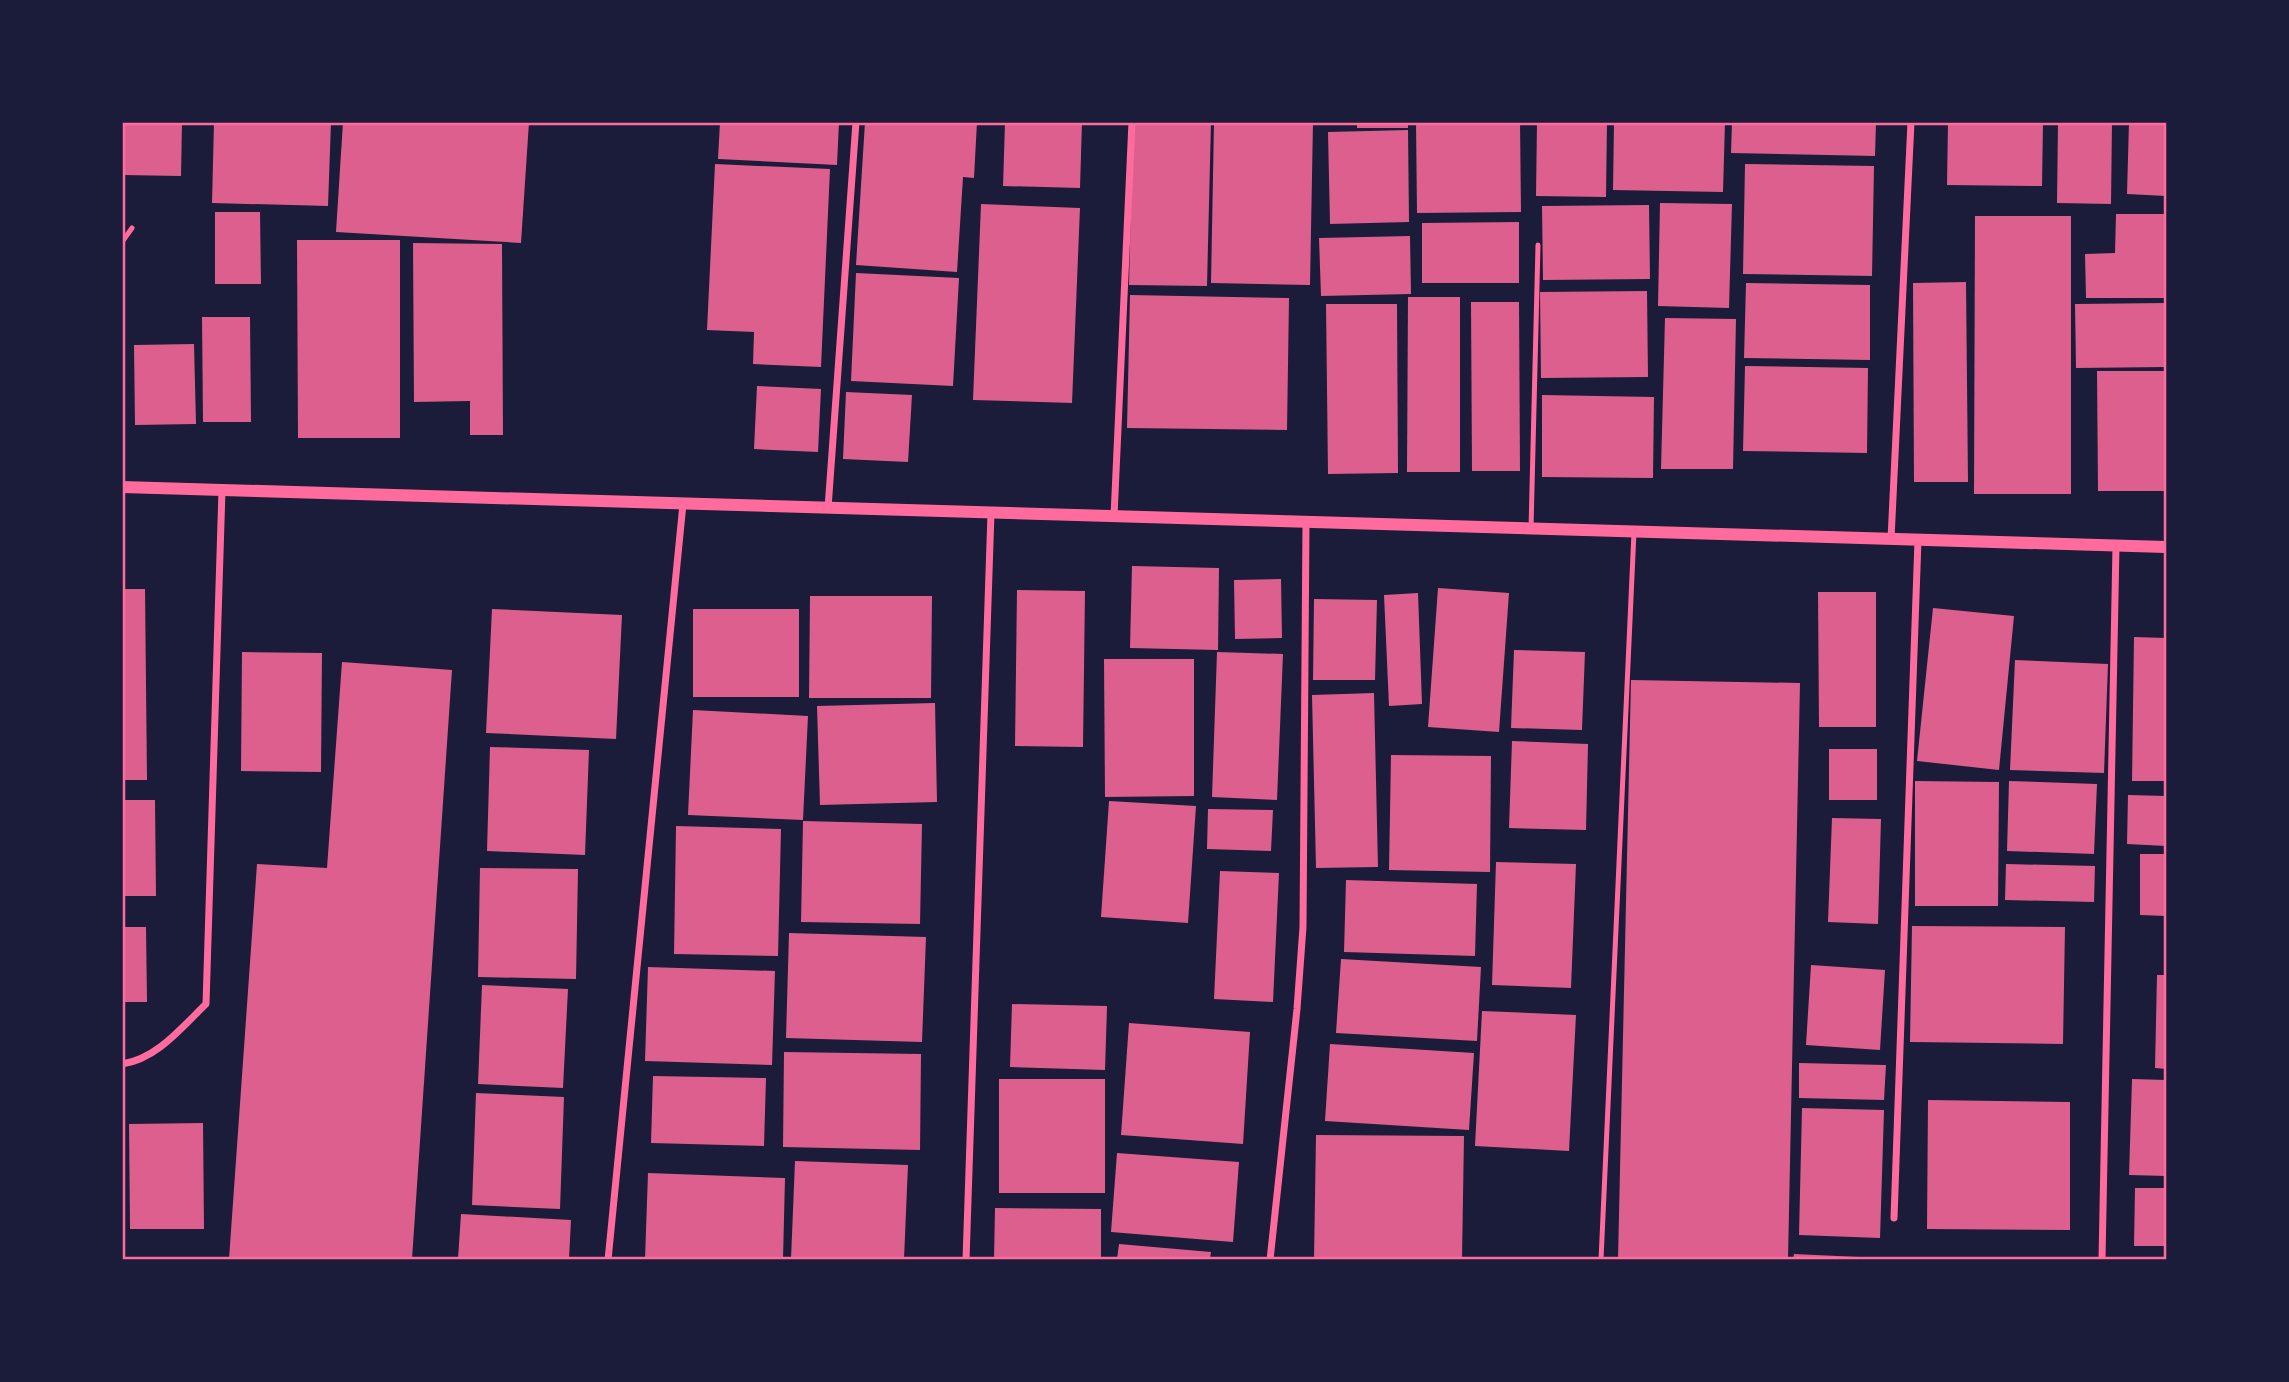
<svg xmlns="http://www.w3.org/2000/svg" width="2289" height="1382" viewBox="0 0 2289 1382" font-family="Mulish,sans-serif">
<rect width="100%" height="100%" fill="#1b1b3a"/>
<g fill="#dd5f8e">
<path d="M122,122H182L181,176L122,175Z"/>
<path d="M214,122H331L328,206L212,203Z"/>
<path d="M343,122H529L521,243L336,232Z"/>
<path d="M720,122H839L837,165L718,159Z"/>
<path d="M865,122H977L974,178L963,177L957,272L856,265Z"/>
<path d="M1005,122H1082L1080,188L1003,186Z"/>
<path d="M1133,122H1211L1207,286L1129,285Z"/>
<path d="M1214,122H1313L1310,285L1211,283Z"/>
<rect x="1357" y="122" width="51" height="6"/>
<path d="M1416,122H1520L1521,212L1417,213Z"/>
<path d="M1537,122H1607L1606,197L1536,196Z"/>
<path d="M1614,122H1725L1723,192L1613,190Z"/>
<path d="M1732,122H1876L1875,156L1731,153Z"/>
<path d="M1948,122H2043L2042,186L1947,185Z"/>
<path d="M2058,122H2112L2111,204L2057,203Z"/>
<path d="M2129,122L2166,123V196L2127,194Z"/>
<path d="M1408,130L1409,222L1330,224L1328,132Z"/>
<path d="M715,164L830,169L821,367L753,364L754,332L707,330Z"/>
<path d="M1745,164L1874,166L1872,276L1743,274Z"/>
<path d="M1660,203L1732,204L1729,308L1658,306Z"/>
<path d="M981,204L1080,208L1072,403L973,400Z"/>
<path d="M1649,205L1650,279L1543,280L1542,206Z"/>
<path d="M215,212H260L261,284H215Z"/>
<path d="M2116,214H2166V298H2086L2085,254L2115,253Z"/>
<path d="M1975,216H2071V494H1974Z"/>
<path d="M1519,222V283H1422V223Z"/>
<path d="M1410,236L1411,294L1321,296L1319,238Z"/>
<path d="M297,240H400V438H298Z"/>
<path d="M413,243L502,244L503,435H470V401L414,402Z"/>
<path d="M856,273L959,278L953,386L851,381Z"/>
<path d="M1966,282L1968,482H1914L1913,283Z"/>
<path d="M1746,283L1870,285V360L1744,358Z"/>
<path d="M1647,291L1648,377L1541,378L1540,292Z"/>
<path d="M1130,295L1289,298L1287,430L1127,428Z"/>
<path d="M1408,297H1460V472H1407Z"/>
<path d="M1471,302H1519L1520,471H1472Z"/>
<path d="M2166,303V367L2076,368L2075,304Z"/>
<path d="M1326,304H1397L1398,473L1328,474Z"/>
<path d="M202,317H250L251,422H203Z"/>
<path d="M1665,318L1736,319L1733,469H1661Z"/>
<path d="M194,344L196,424L135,425L134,345Z"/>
<path d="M1745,366L1868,368L1867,453L1743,451Z"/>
<path d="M2097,371H2166V491H2098Z"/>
<path d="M757,386L821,389L818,452L754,449Z"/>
<path d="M846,392L912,395L908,462L843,459Z"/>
<path d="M1542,395L1654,397L1653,478L1542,477Z"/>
<path d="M1132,566L1219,568L1218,650L1130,648Z"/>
<path d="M1281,579L1282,638L1235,639L1234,580Z"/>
<path d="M1438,588L1509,593L1499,732L1428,727Z"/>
<path d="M122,589H145L147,780H122Z"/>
<path d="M1017,590L1085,591L1083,747L1015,746Z"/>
<path d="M1818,592H1876V727H1819Z"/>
<path d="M1418,593L1422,704L1389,706L1384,595Z"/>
<path d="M810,596H932L931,698H809Z"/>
<path d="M1314,599L1377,600L1375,680H1313Z"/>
<path d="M1933,608L2014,616L1999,770L1917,761Z"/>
<path d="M492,609L622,615L616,739L486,733Z"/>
<rect x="693" y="609" width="106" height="88"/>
<path d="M2134,637L2166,638V781H2132Z"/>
<path d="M1514,650L1585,652L1582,730L1511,728Z"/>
<path d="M242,652L322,653L321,772L241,771Z"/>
<path d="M1217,652L1283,654L1277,800L1212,797Z"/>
<path d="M1104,659H1194V796L1105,797Z"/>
<path d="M2015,660L2108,664L2104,773L2010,770Z"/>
<path d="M342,662L452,670L412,1259H229L257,864L327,868Z"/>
<path d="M1631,680L1800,683L1788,1259H1618Z"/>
<path d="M1374,693L1378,867L1316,868L1312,695Z"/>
<path d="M935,703L937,802L820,805L817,706Z"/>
<path d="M693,710L808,716L803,820L688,815Z"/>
<path d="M1512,741L1588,744L1586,830L1509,828Z"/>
<path d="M490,747L589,750L585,855L487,851Z"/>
<rect x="1829" y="749" width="48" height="51"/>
<path d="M1391,755L1491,756L1490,872L1389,870Z"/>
<path d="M1915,781L1999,782L1998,906H1915Z"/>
<path d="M2009,781L2097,784L2094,854L2007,851Z"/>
<path d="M2128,795L2166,796V846L2127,844Z"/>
<path d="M122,800H155L156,896H122Z"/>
<path d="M1109,801L1196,806L1188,923L1101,917Z"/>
<path d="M1208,809L1273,810L1271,851L1207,849Z"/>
<path d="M1832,818L1881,819L1878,924L1828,922Z"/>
<path d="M803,821L922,824L920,924L801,922Z"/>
<path d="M676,826L781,829L778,956L674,954Z"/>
<path d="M2140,854H2166V916L2140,915Z"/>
<path d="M1496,862L1576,864L1571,988L1492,985Z"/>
<path d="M2006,864L2095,866L2094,902L2005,900Z"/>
<path d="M480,868L578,869L576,979L478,977Z"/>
<path d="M1220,871L1279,873L1273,1002L1214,999Z"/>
<path d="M1346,880L1477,884L1475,956L1344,952Z"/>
<path d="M1912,926L2065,927L2063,1044L1910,1042Z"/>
<path d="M122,927H146L147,1002H122Z"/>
<path d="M789,933L926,937L922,1042L786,1038Z"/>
<path d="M1341,959L1481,967L1477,1041L1336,1033Z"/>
<path d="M1811,965L1885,970L1880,1050L1806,1045Z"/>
<path d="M648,967L775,971L772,1065L645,1061Z"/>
<path d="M2157,975H2166V1069L2155,1068Z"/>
<path d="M482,985L568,989L563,1088L478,1084Z"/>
<path d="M1012,1004L1107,1006L1105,1070L1010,1067Z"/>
<path d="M1482,1011L1576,1015L1569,1151L1475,1146Z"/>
<path d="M1129,1023L1250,1032L1243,1144L1121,1135Z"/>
<path d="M1330,1044L1474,1053L1469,1130L1325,1121Z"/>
<path d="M784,1052L921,1054L920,1150L783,1147Z"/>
<path d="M1799,1063L1886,1065L1884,1100L1799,1098Z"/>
<path d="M653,1076L766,1078L764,1146L651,1143Z"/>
<rect x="999" y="1079" width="106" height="114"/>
<path d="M2132,1079L2166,1080V1176L2129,1175Z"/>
<path d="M476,1093L564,1097L560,1209L472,1205Z"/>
<path d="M1928,1100L2070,1102V1230L1927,1229Z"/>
<path d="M1802,1108L1884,1110L1880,1238L1799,1235Z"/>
<path d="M203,1123L204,1229H130L129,1124Z"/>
<path d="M1316,1135L1464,1136L1462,1259H1314Z"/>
<path d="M1117,1153L1239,1162L1233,1242L1111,1232Z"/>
<path d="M795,1161L908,1165L904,1259H791Z"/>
<path d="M648,1173L785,1178L783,1259H645Z"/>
<path d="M2135,1188H2166V1246H2134Z"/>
<path d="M995,1208L1101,1209V1259H994Z"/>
<path d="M461,1214L571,1220L569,1259H458Z"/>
<path d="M1119,1244L1211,1252L1210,1259H1117Z"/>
<path d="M1794,1254L1859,1257L1858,1259H1793Z"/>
</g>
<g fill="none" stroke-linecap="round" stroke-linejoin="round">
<g stroke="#ff6b9d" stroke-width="5">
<path d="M122,242L132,228"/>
<path d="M1531,529L1538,245"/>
<path d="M1601,1260L1634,532"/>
</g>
<g stroke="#ff6b9d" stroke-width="7">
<path d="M828,508L856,122"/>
<path d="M1114,516L1132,122"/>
<path d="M1891,539L1911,122"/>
<path d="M122,1064C157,1059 182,1027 206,1004L222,490"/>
<path d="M1894,1218L1918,540"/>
<path d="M608,1260L683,504"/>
<path d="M966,1260L991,513"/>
<path d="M1270,1260L1297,1009L1303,927L1306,522"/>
<path d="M2102,1260L2116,546"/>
</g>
<path stroke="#ff6b9d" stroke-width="12" d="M122,487L2166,547"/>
</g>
<rect width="2289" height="1382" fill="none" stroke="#1b1b3a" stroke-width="248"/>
<rect x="124" y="124" width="2041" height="1134" fill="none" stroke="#ff6b9d" stroke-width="2.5"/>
</svg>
